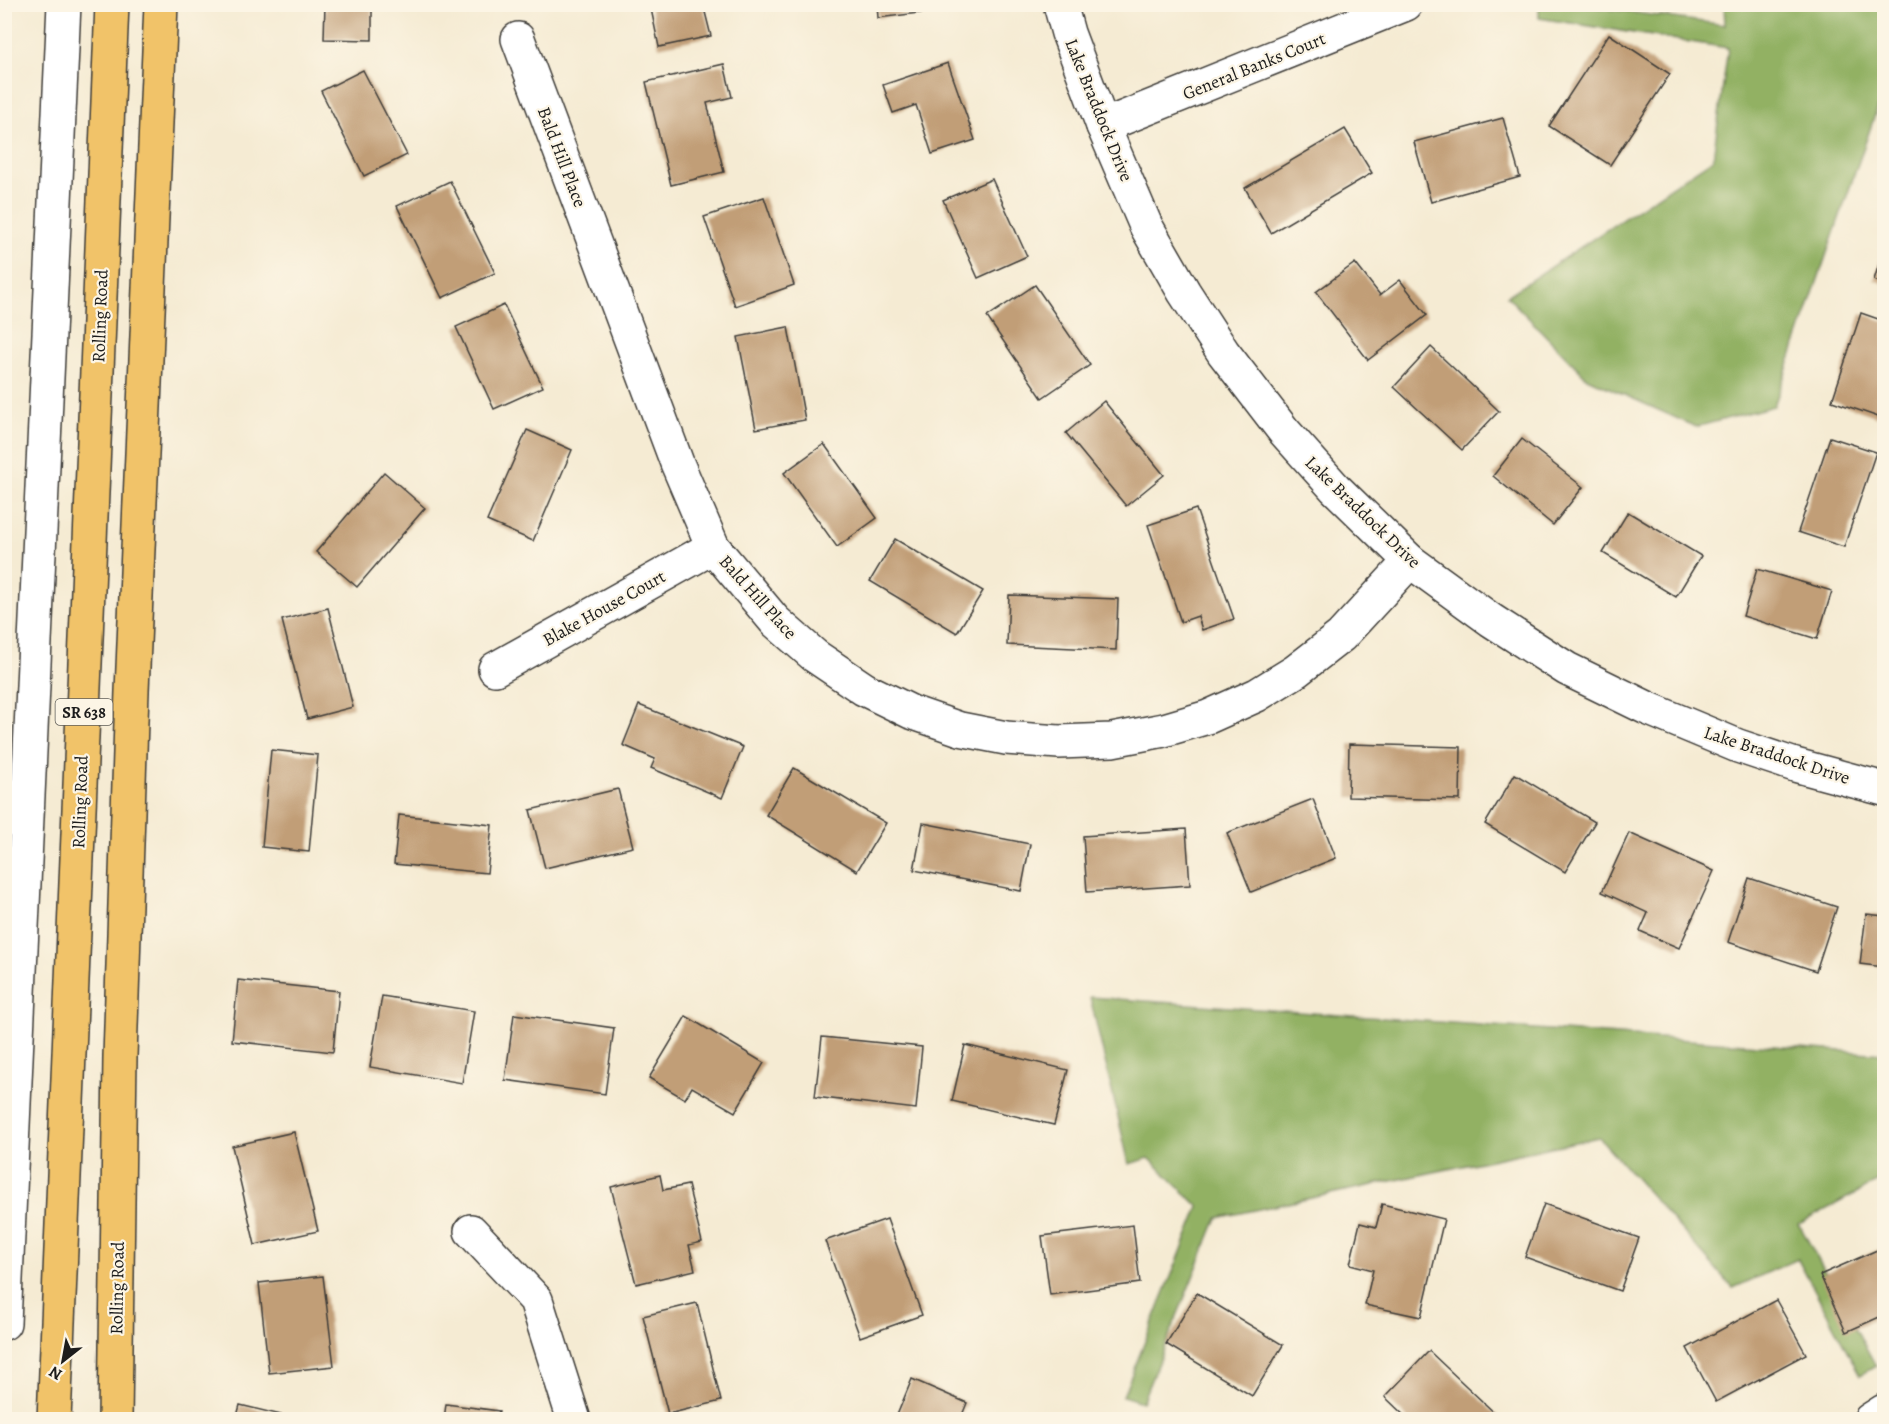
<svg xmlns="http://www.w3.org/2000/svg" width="1889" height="1424" viewBox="0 0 1889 1424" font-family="Alegreya,serif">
<rect width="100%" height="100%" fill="#fcf5e5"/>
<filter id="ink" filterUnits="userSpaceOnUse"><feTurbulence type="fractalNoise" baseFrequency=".0167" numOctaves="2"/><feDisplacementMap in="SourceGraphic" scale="12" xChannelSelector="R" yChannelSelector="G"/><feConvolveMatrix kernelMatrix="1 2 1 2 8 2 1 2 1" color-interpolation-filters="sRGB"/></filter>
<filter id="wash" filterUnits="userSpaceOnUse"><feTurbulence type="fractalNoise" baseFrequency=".008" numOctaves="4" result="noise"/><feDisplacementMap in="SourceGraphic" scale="24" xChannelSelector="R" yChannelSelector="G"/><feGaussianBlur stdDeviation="1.35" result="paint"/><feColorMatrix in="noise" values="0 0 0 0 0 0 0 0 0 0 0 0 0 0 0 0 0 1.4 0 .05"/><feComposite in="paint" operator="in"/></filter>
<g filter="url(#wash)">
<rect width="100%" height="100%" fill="#f5ebd3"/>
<g fill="#92b164" stroke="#576640" stroke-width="1.5">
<path d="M1539,5H1578L1725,25L1724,5H1884V89L1774,406L1696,427L1587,378L1507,296L1713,159L1728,48L1539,18Z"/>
<path d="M1090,997L1884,1054V1178L1799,1224L1876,1366L1860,1375L1798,1259L1733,1288L1599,1137L1217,1218L1142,1402L1123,1396L1199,1207L1149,1158L1129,1164Z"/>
</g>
<g id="blocks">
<g fill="#c19e77">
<path d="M325,4H372V40L324,39Z"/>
<path d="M650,4H703L711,36L659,47Z"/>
<path d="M877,4H934L935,11L878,18Z"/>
<path d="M1609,34L1670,74L1610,165L1549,126Z"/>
<path d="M948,63L975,140L932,154L916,105L893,113L883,85Z"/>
<path d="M724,64L732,97L707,103L724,172L671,185L646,82Z"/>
<path d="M363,70L407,155L364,176L321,91Z"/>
<path d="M1503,118L1520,177L1431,202L1414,142Z"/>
<path d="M1345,129L1372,173L1271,233L1245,188Z"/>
<path d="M992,179L1027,256L978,278L943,200Z"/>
<path d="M450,181L495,273L442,298L397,206Z"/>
<path d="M764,197L794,285L735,306L704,217Z"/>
<path d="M1884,248V284L1874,280Z"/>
<path d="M1355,263L1380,295L1400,280L1427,315L1368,360L1316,292Z"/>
<path d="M1035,285L1090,365L1042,398L987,317Z"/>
<path d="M504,305L543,387L494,409L456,327Z"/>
<path d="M1861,313L1884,321V419L1832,401Z"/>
<path d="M788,327L805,420L756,429L738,337Z"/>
<path d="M1431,347L1499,411L1462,450L1394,387Z"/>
<path d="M1104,401L1164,475L1126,506L1066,433Z"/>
<path d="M527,430L572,450L533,541L487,521Z"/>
<path d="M1830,437L1876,452L1844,547L1798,532Z"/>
<path d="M1522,439L1583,487L1553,525L1493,476Z"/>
<path d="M824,444L877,518L837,547L784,473Z"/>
<path d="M384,472L425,508L357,587L316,552Z"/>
<path d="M1196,509L1234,619L1202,630L1198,616L1181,622L1148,525Z"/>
<path d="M1628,512L1701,556L1676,597L1603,553Z"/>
<path d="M895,539L983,591L957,633L870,581Z"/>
<path d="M1757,569L1832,591L1817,639L1743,616Z"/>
<path d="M1009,595L1118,599L1116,650L1007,645Z"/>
<path d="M328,608L353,707L307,719L282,620Z"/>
<path d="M639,705L743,747L722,798L651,768L655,759L623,745Z"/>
<path d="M1349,744L1461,747L1460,800L1348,797Z"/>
<path d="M271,750L318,755L309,852L262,847Z"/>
<path d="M794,768L886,823L857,871L766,815Z"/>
<path d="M1515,774L1595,822L1565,872L1485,824Z"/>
<path d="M618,789L633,847L545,868L530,810Z"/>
<path d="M1313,799L1336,858L1251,892L1227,833Z"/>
<path d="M399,815L492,825L487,873L394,864Z"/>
<path d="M923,823L1030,844L1021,891L914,870Z"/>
<path d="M1186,829L1190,885L1087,892L1083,836Z"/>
<path d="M1629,833L1714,871L1679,948L1640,931L1648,913L1602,892Z"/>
<path d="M1749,878L1837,907L1816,971L1728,942Z"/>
<path d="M1866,914L1884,916V967L1860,964Z"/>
<path d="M238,980L339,991L333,1052L232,1041Z"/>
<path d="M382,996L474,1011L462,1083L370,1067Z"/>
<path d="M514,1014L614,1028L605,1094L505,1080Z"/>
<path d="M686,1016L764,1063L735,1112L692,1087L685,1099L649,1078Z"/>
<path d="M822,1037L922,1047L916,1109L815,1097Z"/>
<path d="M965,1045L1068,1070L1054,1125L952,1101Z"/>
<path d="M294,1132L318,1231L255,1245L232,1146Z"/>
<path d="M660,1175L663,1190L688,1185L702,1242L689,1245L695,1270L636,1284L611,1187Z"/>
<path d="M1382,1204L1444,1219L1421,1317L1365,1305L1373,1270L1350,1264L1360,1223L1376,1227Z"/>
<path d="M1544,1204L1639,1238L1620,1291L1525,1257Z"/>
<path d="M887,1219L922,1315L860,1337L825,1241Z"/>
<path d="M1133,1225L1140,1283L1050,1295L1042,1236Z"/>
<path d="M1884,1247V1315L1846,1332L1820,1275Z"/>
<path d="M323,1276L334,1366L269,1373L259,1283Z"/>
<path d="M1197,1293L1283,1345L1252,1396L1166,1344Z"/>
<path d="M1776,1300L1806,1354L1716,1402L1687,1348Z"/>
<path d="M697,1303L721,1401L668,1414L643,1316Z"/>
<path d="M1429,1351L1502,1420H1409L1385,1397Z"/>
<path d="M912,1379L967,1403L960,1420H895Z"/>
<path d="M446,1404L499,1411L498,1420H444Z"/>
<path d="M240,1405L298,1419V1420H236Z"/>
</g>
</g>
</g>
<g filter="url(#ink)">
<use href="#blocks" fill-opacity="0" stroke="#3d3b37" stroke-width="1.5"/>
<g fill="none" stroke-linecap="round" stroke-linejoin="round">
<g stroke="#3d3b37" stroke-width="36">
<g id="minor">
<path d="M1060,4L1068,33L1103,126L1146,226L1184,292L1223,352L1283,430L1335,488L1410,561L1491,620L1567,669L1647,708L1738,746L1795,765L1884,789"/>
<path d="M518,39L677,463L713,547L775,621L815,656L864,689L911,712L960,729L1006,738L1059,742L1112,740L1164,730L1208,717L1257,695L1296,671L1341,636L1410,561"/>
<path d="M1103,126L1406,4"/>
<path d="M495,669L713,547"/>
<path d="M471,1231L536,1300L574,1420"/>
<path d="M4,1323L64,4"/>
<path d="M1870,1420L1884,1411"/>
</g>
</g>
<g stroke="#3d3b37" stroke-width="36">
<g id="major">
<path d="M54,1420L112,4"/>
<path d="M115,1420L120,1057L132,691L161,4"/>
</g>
</g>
<use href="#minor" stroke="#fff" stroke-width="33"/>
<use href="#major" stroke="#f1c369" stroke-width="33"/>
</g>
</g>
<g text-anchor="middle" stroke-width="4.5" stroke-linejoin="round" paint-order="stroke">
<rect fill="#fcf5e5" stroke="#5f5d58" stroke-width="1.5" x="55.5" y="699" width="57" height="26" rx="4.5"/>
<g font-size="16" font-weight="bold" fill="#1c1c1c">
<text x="84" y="718">SR 638</text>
</g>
<g font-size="18" fill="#1c1c1c" stroke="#fcf5e5">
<text transform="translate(1254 66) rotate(-22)" y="6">General Banks Court</text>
<text transform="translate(1099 110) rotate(68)" y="6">Lake Braddock Drive</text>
<text transform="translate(562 157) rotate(69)" y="6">Bald Hill Place</text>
<text transform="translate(100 316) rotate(-88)" y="6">Rolling Road</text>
<text transform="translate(1363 512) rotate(44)" y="6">Lake Braddock Drive</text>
<text transform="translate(758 597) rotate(48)" y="6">Bald Hill Place</text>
<text transform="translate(604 608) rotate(-29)" y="6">Blake House Court</text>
<text transform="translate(1777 755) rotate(18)" y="6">Lake Braddock Drive</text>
<text transform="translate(80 802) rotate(-88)" y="6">Rolling Road</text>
<text transform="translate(117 1288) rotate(-89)" y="6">Rolling Road</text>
</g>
</g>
<rect width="1889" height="1424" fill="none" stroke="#fcf5e5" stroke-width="24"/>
<g transform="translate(63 1361) rotate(211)" stroke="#fcf5e5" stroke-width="4.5" paint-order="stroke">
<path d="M0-4.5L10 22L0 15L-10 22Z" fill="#1c1c1c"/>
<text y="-9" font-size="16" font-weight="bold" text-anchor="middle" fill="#1c1c1c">N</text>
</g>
</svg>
